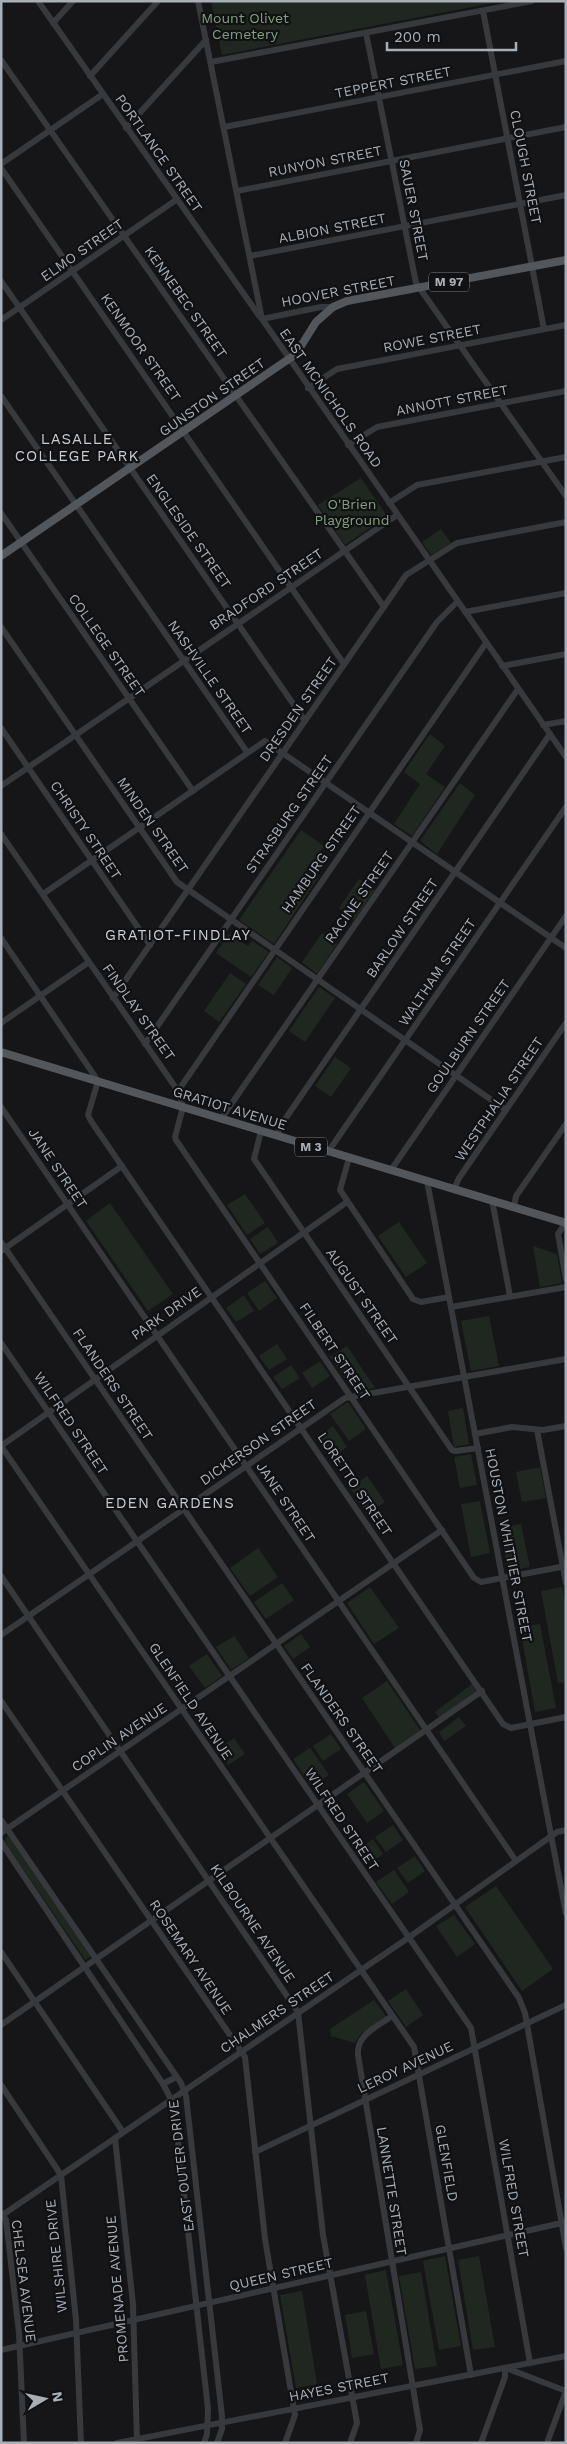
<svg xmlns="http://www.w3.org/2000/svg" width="567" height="2444" viewBox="0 0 567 2444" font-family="'Work Sans',sans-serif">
<rect width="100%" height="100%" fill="#161618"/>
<g fill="#202720">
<path d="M211,1H503L222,55Z"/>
<path d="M361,478L387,516L345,545L318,505Z"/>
<path d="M441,529L451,543L431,555L422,542Z"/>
<path d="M430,734L445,746L426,774L445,787L412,836L394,824L420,784L404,772Z"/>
<path d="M460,783L475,795L437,854L420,841Z"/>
<path d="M301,830L324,846L307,871L318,878L274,944L239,920Z"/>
<path d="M359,879L375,890L354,920L339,908Z"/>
<path d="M322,933L337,944L317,974L302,962Z"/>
<path d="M229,934L248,946L252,941L269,952L251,977L216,953Z"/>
<path d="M277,957L292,968L274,995L258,985Z"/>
<path d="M230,973L246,984L219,1022L204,1011Z"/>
<path d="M319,987L335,998L305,1042L289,1031Z"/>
<path d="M335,1057L351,1068L331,1097L315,1086Z"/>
<path d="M245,1194L265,1223L247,1235L227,1205Z"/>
<path d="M110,1203L173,1294L148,1311L86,1221Z"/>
<path d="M399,1222L427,1263L406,1277L378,1236Z"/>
<path d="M268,1227L278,1243L260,1254L250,1239Z"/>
<path d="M533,1246L557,1254L562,1283L540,1287Z"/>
<path d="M265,1281L277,1298L259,1311L247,1293Z"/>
<path d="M244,1295L254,1311L236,1322L226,1308Z"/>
<path d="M489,1316L499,1366L471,1371L461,1321Z"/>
<path d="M277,1344L287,1359L269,1370L259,1356Z"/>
<path d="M347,1346L375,1388L354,1391L330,1357Z"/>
<path d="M320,1361L330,1376L312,1388L302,1373Z"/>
<path d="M291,1365L300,1378L282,1389L273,1377Z"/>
<path d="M348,1402L366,1429L349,1441L330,1414Z"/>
<path d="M463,1408L469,1444L454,1447L448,1411Z"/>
<path d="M333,1426L347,1447L330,1459L316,1438Z"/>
<path d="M471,1454L477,1485L460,1488L454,1457Z"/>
<path d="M540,1467L546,1498L522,1502L516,1472Z"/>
<path d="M367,1476L385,1502L367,1514L350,1488Z"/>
<path d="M480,1501L490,1553L471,1557L461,1504Z"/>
<path d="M521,1524L530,1567L508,1571L500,1528Z"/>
<path d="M258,1548L278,1577L250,1596L230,1568Z"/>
<path d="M282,1583L294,1600L266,1619L254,1602Z"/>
<path d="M370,1587L399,1628L374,1644L347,1603Z"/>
<path d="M562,1587L566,1607V1682L558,1683L541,1591Z"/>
<path d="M540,1624L556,1708L535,1712L520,1627Z"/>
<path d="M301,1634L310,1647L293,1659L284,1646Z"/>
<path d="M234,1636L249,1658L231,1670L216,1647Z"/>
<path d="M207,1654L222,1676L205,1688L189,1666Z"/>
<path d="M387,1681L420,1730L395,1748L362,1698Z"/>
<path d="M472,1684L476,1691L439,1718L435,1712Z"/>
<path d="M459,1717L466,1726L444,1741L439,1732Z"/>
<path d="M331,1734L341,1749L323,1761L313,1746Z"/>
<path d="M234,1738L245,1754L228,1765L217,1750Z"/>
<path d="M310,1748L329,1775L311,1786L293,1759Z"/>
<path d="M364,1782L384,1811L367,1823L347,1794Z"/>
<path d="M393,1825L403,1840L386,1852L375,1837Z"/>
<path d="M8,1836L90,1955V1957L85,1960L84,1958L4,1841Z"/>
<path d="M373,1839L383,1854L366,1866L356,1851Z"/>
<path d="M415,1856L425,1871L408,1883L397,1868Z"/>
<path d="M394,1870L409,1892L392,1904L376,1882Z"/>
<path d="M496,1886L553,1969L522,1991L465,1907Z"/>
<path d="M454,1915L475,1944L457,1957L436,1926Z"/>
<path d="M406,1989L423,2015L406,2027L388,2001Z"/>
<path d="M374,2000L386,2016L360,2035L355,2043L331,2036L330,2029Z"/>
<path d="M445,2256L461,2346L439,2350L423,2261Z"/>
<path d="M479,2256L495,2347L473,2350L458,2260Z"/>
<path d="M386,2270L403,2365L381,2369L365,2275Z"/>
<path d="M421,2272L437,2366L415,2369L399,2276Z"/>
<path d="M302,2291L317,2384L296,2388L280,2295Z"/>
<path d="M366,2311L374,2354L352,2358L345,2315Z"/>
</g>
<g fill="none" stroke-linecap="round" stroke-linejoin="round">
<g stroke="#37393c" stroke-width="6">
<path d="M38,1L260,317"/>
<path d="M198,1L262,319L566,757"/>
<path d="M483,11L544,329"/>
<path d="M53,23L73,1"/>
<path d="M366,33L416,283L566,496"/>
<path d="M1,60L384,607"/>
<path d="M211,62L532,1"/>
<path d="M90,76L158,1"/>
<path d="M224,127L566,61"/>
<path d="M126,128L206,40"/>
<path d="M1,164L103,94"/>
<path d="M1,168L344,664"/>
<path d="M237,191L566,127"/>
<path d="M250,256L566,195"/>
<path d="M1,281L305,721"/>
<path d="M262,319L321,307H333"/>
<path d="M1,320L176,200"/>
<path d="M308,388L337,369L566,325"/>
<path d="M1,396L247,752"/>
<path d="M348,445L377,427L566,391"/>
<path d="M389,503L417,485L566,457"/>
<path d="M1,513L193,791"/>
<path d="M465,612L566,593"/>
<path d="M1,627L177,882L506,1110"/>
<path d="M502,666L566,654"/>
<path d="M543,725L566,721"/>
<path d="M1,728L150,945"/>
<path d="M1,786L397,515"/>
<path d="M1,834L178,1091L183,1107L175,1137L176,1140L474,1578L481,1582L566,1566"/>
<path d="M43,894L265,741L566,948"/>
<path d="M1,938L98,1081L88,1115L91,1121L503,1724L511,1728L566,1717"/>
<path d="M113,998L406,575L457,543L566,522"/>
<path d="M1,1023L89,962"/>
<path d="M145,1044L437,622L457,602"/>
<path d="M178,1091L486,643"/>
<path d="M1,1107L516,1861"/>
<path d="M221,1119L518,689"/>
<path d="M261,1131L254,1159L452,1450L456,1451L478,1448"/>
<path d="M277,1136L281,1125L550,734"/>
<path d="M328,1152L566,807"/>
<path d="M349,1158L340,1190L413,1299L421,1302L449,1297"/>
<path d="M391,1170L566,916"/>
<path d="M427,1181L566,1914"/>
<path d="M454,1189L459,1178L566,1023"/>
<path d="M492,1200L510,1296"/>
<path d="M347,1202L1,1446L414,2047L471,2375"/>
<path d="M514,1207L516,1196L566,1124"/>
<path d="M566,1222L558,1234L566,1279"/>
<path d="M1,1242L519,1998L525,2013L566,2248"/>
<path d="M1,1251L122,1166"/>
<path d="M451,1307L566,1287"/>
<path d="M1,1343L471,2028L530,2363"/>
<path d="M537,1430L566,1583"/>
<path d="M475,1434L512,1427L543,1430L566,1426"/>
<path d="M1,1576L298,2012L323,2235L357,2423L350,2443"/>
<path d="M1,1635L345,1398L566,1359"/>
<path d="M1,1701L245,2057L265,2239L295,2415L285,2443"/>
<path d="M1,1820L181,2083L186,2096L222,2416V2429L217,2443"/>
<path d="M1,1833L442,1530"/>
<path d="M1,1842L163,2084L174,2105L208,2409L207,2434L204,2443"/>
<path d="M1,1952L123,2132"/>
<path d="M392,2016C378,2026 356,2035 358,2055L420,2430L416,2443"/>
<path d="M1,2025L482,1691"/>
<path d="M163,2084L176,2077"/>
<path d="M1,2085L61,2175L76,2320L81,2443"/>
<path d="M115,2138L133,2304L137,2442"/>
<path d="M255,2152L566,2005"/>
<path d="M1,2213L6,2220L19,2333L24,2443"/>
<path d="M1,2216L408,1938L557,1832L566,1830"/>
<path d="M1,2350L566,2222"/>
<path d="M506,2368L566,2391"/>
<path d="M117,2443L566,2356"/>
<path d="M481,2443L505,2377V2368"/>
<path d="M547,2443L566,2391"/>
</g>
<g stroke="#53565b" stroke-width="8">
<path d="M1,556L296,354L316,322L333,307L347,301L566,260"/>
<path d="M1,1052L566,1223"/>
</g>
</g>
<g text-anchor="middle" stroke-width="4.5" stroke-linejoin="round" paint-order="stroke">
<g fill="#111113" stroke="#7b8086" stroke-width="1">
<rect x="429" y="272.5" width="40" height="19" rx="4"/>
<rect x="295" y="1137.5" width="32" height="19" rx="4"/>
</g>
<g font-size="12" font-weight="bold" fill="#a9afb7">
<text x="449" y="286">M 97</text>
<text x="311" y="1151">M 3</text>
</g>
<g font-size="14" fill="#82a081" stroke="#111113">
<text x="245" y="23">Mount Olivet<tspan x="245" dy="16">Cemetery</tspan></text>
<text x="352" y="509">O'Brien<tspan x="352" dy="16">Playground</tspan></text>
</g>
<g font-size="14" fill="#a9afb7" stroke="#111113">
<text transform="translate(393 82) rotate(-11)" y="5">TEPPERT STREET</text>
<text transform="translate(159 153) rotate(55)" y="5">PORTLANCE STREET</text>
<text transform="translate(325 161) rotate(-11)" y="5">RUNYON STREET</text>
<text transform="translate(526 167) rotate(79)" y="5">CLOUGH STREET</text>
<text transform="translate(414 210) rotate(79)" y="5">SAUER STREET</text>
<text transform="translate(332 228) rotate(-11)" y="5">ALBION STREET</text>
<text transform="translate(82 250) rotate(-35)" y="5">ELMO STREET</text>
<text transform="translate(338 291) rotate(-11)" y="5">HOOVER STREET</text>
<text transform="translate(186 302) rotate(55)" y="5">KENNEBEC STREET</text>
<text transform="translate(432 338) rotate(-11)" y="5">ROWE STREET</text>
<text transform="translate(141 347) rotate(55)" y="5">KENMOOR STREET</text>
<text transform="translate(212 397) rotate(-35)" y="5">GUNSTON STREET</text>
<text transform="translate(331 398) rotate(55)" y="5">EAST MCNICHOLS ROAD</text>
<text transform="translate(452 400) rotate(-11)" y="5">ANNOTT STREET</text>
<text transform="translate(189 531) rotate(55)" y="5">ENGLESIDE STREET</text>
<text transform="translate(266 589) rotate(-34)" y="5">BRADFORD STREET</text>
<text transform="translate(107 645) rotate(55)" y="5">COLLEGE STREET</text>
<text transform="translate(210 677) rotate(55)" y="5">NASHVILLE STREET</text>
<text transform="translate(298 709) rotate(-55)" y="5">DRESDEN STREET</text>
<text transform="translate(289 814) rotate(-55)" y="5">STRASBURG STREET</text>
<text transform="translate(153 825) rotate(55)" y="5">MINDEN STREET</text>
<text transform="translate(86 830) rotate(56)" y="5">CHRISTY STREET</text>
<text transform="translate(321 859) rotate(-55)" y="5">HAMBURG STREET</text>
<text transform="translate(359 897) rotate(-55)" y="5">RACINE STREET</text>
<text transform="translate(402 928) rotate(-56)" y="5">BARLOW STREET</text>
<text transform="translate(437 972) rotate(-56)" y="5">WALTHAM STREET</text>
<text transform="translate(139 1012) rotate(55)" y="5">FINDLAY STREET</text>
<text transform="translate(468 1036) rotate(-55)" y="5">GOULBURN STREET</text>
<text transform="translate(499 1099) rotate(-56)" y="5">WESTPHALIA STREET</text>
<text transform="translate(230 1108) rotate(17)" y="5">GRATIOT AVENUE</text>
<text transform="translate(58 1168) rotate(56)" y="5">JANE STREET</text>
<text transform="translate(362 1296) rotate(55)" y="5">AUGUST STREET</text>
<text transform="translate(166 1313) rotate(-35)" y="5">PARK DRIVE</text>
<text transform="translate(335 1351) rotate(56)" y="5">FILBERT STREET</text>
<text transform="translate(113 1384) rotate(56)" y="5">FLANDERS STREET</text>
<text transform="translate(71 1423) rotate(56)" y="5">WILFRED STREET</text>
<text transform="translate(258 1442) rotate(-35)" y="5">DICKERSON STREET</text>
<text transform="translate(355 1484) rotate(56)" y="5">LORETTO STREET</text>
<text transform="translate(286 1502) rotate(56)" y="5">JANE STREET</text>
<text transform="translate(509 1545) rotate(79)" y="5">HOUSTON WHITTIER STREET</text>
<text transform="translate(191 1701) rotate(56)" y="5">GLENFIELD AVENUE</text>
<text transform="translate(342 1718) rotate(55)" y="5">FLANDERS STREET</text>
<text transform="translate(119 1737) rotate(-34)" y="5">COPLIN AVENUE</text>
<text transform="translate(342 1819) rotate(56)" y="5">WILFRED STREET</text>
<text transform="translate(253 1923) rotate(56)" y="5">KILBOURNE AVENUE</text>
<text transform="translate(191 1957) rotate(56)" y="5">ROSEMARY AVENUE</text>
<text transform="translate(277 2012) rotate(-34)" y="5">CHALMERS STREET</text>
<text transform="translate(405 2067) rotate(-25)" y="5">LEROY AVENUE</text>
<text transform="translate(447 2163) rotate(80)" y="5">GLENFIELD</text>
<text transform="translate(181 2166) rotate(-97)" y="5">EAST OUTER DRIVE</text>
<text transform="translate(392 2191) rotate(81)" y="5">LANNETTE STREET</text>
<text transform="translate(514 2198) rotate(80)" y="5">WILFRED STREET</text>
<text transform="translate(56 2256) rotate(-96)" y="5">WILSHIRE DRIVE</text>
<text transform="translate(281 2274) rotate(-13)" y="5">QUEEN STREET</text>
<text transform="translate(24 2281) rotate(83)" y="5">CHELSEA AVENUE</text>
<text transform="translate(117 2289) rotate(-95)" y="5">PROMENADE AVENUE</text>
<text transform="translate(339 2387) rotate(-11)" y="5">HAYES STREET</text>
</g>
<g font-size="15" letter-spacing="1" fill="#c9cdd3" stroke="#111113">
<text x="77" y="444">LASALLE<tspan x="77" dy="17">COLLEGE PARK</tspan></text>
<text x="178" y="940">GRATIOT-FINDLAY</text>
<text x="170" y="1508">EDEN GARDENS</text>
</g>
</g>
<rect width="567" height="2444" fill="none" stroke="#a9afb7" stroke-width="5"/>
<g transform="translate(45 2399) rotate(81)" stroke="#111113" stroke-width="4" paint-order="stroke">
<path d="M0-4L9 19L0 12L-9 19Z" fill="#a9afb7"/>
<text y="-8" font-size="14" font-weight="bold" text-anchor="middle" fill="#a9afb7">N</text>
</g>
<path d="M387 42v8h129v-8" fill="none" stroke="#a9afb7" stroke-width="2.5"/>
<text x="394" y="42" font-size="15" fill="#a9afb7" stroke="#111113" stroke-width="4" paint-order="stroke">200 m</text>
</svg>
